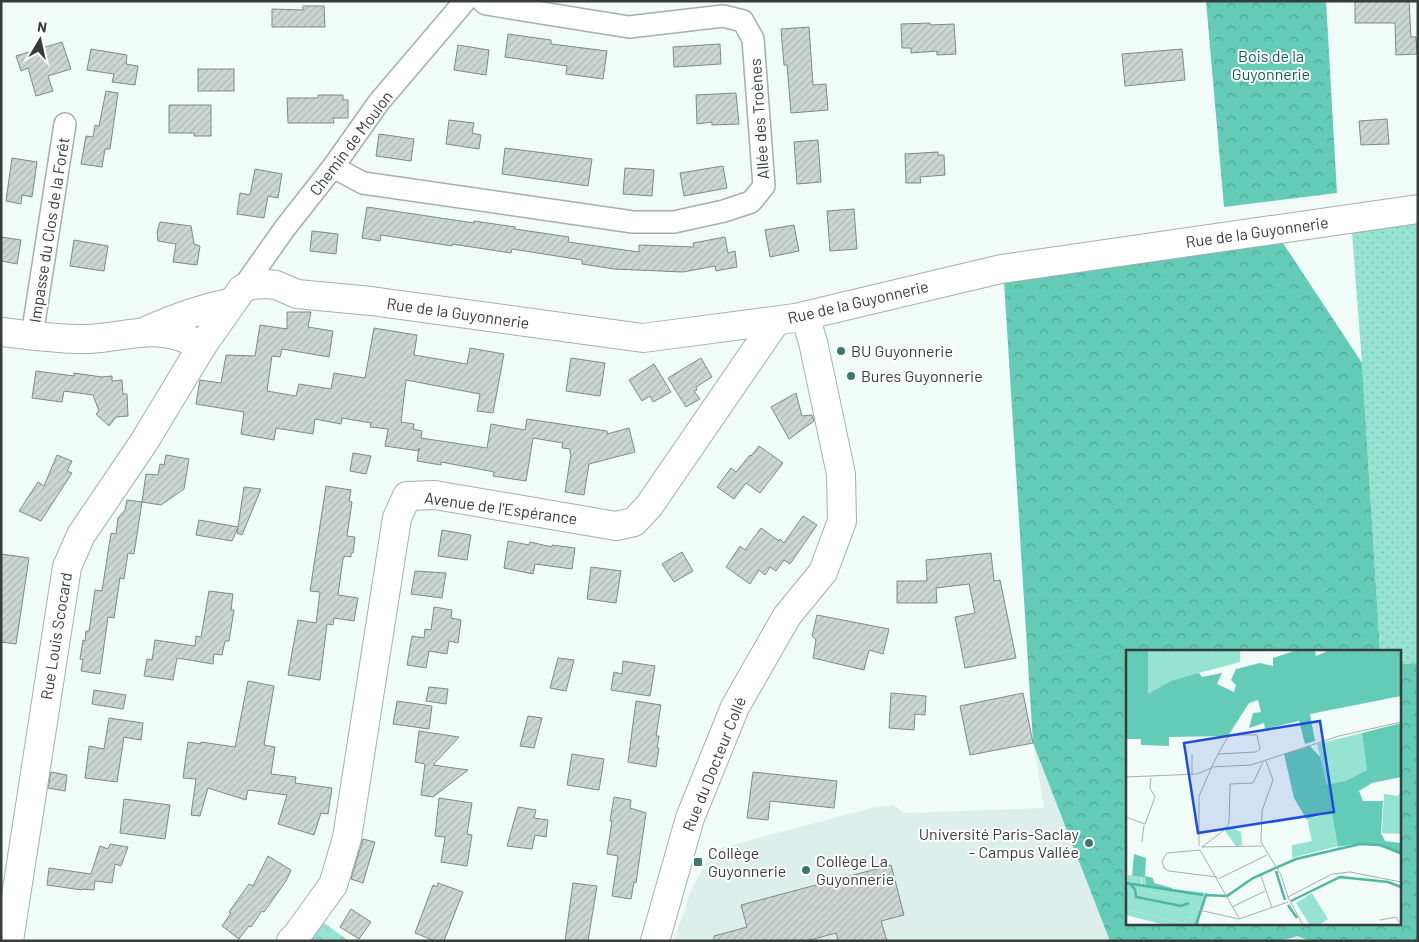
<svg xmlns="http://www.w3.org/2000/svg" width="1419" height="942" viewBox="0 0 1419 942" font-family="Barlow,sans-serif">
<defs>
<pattern id="grass-dots" width="8" height="8" patternUnits="userSpaceOnUse" patternTransform="scale(1.25)"><rect width="8" height="8" fill="#95e3d0"/><path d="M2 2h.1M6 6h.1" fill="none" stroke="#81c4b4" stroke-width="1.8" stroke-linecap="round"/></pattern>
<pattern id="forest-crowns" width="20" height="18" patternUnits="userSpaceOnUse" patternTransform="scale(1.25)"><rect width="20" height="18" fill="#64ccb6"/><path d="M2 6a3 3 0 1 1 6 0M12 15a3 3 0 1 1 6 0" fill="none" stroke="#53a795"/></pattern>
<pattern id="park-crowns" width="20" height="18" patternUnits="userSpaceOnUse" patternTransform="scale(1.25)"><rect width="20" height="18" fill="#95e3d0"/><path d="M2 6a3 3 0 1 1 6 0M12 15a3 3 0 1 1 6 0" fill="none" stroke="#81c4b4"/></pattern>
<pattern id="building-hatch" width="6" height="6" patternUnits="userSpaceOnUse" patternTransform="scale(1.25)"><rect width="6" height="6" fill="#ccd6d3"/><path d="M-1 1l2-2M0 6l6-6M5 7l2-2" fill="none" stroke="#b0b9b6"/></pattern>
</defs>
<rect width="100%" height="100%" fill="#f1fbf8"/>
<path fill="#ddefea" d="M1034,747L1128,923H1400L1418,941H674L691,890L713,850L875,807L894,805L904,813L1044,808Z"/>
<path fill="url(#grass-dots)" d="M1418,222V663L1400,664V651H1380L1362,363L1352,232Z"/>
<g fill="url(#forest-crowns)">
<path d="M1206,1H1326L1337,193L1224,207Z"/>
<path d="M1281,240L1362,363L1380,651H1128V923H1400V664L1418,663V941H1311L1297,936L1281,941H1110L1033,743L1004,281Z"/>
</g>
<path fill="url(#park-crowns)" d="M320,920L349,941H304Z"/>
<g fill="url(#building-hatch)" stroke="#7f8986">
<path d="M1355,1H1409L1411,37H1416L1417,54L1396,55L1395,23H1355Z"/>
<path d="M303,6H324L325,27H272V9L303,10Z"/>
<path d="M930,23V25L954,24L956,54L937,55V51L911,53V48H902L901,24Z"/>
<path d="M809,27L813,85L826,84L828,110L791,113L787,65H784L781,29Z"/>
<path d="M508,34L551,40V44L607,51L603,79L566,74L567,66L505,57Z"/>
<path d="M62,42L71,69L48,76L53,91L36,96L28,68L21,71L16,56Z"/>
<path d="M720,44L721,64L674,67L673,47Z"/>
<path d="M458,45L489,50L486,75L454,70Z"/>
<path d="M91,49L127,55L126,64L138,66L135,85L112,82L114,74L87,70Z"/>
<path d="M1182,49L1185,80L1125,86L1122,54Z"/>
<rect x="198" y="69" width="36" height="22"/>
<path d="M106,91L118,93L110,149H105L102,167L81,164L86,136L93,137L95,125L99,126Z"/>
<path d="M736,93L739,124L712,125V122L697,124L696,95Z"/>
<path d="M318,95H343V100H348V118H333L334,123H288L287,98H318Z"/>
<path d="M169,105H211V136H194V133H169Z"/>
<path d="M1387,119L1389,144L1361,145L1359,121Z"/>
<path d="M449,120L474,123L472,133L481,135L479,149L446,144Z"/>
<path d="M379,134L414,139L411,161L376,156Z"/>
<path d="M818,140L821,182L797,184L794,142Z"/>
<path d="M505,148L592,159L588,186L502,174Z"/>
<path d="M938,152V155H944L945,175L920,177L921,183H906L905,154Z"/>
<path d="M12,158L37,162L32,197L22,195L21,204L6,201Z"/>
<path d="M723,166L727,188L684,196L680,173Z"/>
<path d="M625,168L654,170L652,196L623,194Z"/>
<path d="M255,169L282,174L278,198L268,196L264,218L237,214L240,193L250,195Z"/>
<path d="M367,207L474,223V221L515,227V229L569,237L568,242L639,252V245L694,247L693,243L725,237L728,253L735,251L737,267L716,271L715,266L683,272L614,269L582,264V260L512,249L511,253L452,244V246L381,235L380,241L362,238Z"/>
<path d="M854,209L857,249L830,251L827,211Z"/>
<path d="M160,222L191,226L194,244L200,246L197,265L173,262L176,244L158,241L157,232Z"/>
<path d="M794,225L799,251L770,257L765,230Z"/>
<path d="M312,231L338,234L336,254L310,251Z"/>
<path d="M1,237L21,240L17,264L1,261Z"/>
<path d="M74,240L108,246L104,271L70,266Z"/>
<path d="M287,312H311L308,327L333,331L329,357L282,349L280,357L272,356L267,391L296,396L299,384L331,389L334,373L365,378L374,328L404,333L417,335L414,355L467,364L470,348L504,354L493,413L477,411L480,394L406,380L401,422L414,424L413,429L422,431L421,438L487,448L491,424L525,430L527,419L607,431V434L629,428L635,452L589,464L584,495L565,492L571,454L570,453V449L562,448L563,443L533,438L526,481L493,476L494,472L484,470L441,462V465L417,461L419,448V451L385,446L388,429L370,427L371,423L342,418L341,424L315,419L313,434L276,428L274,440L241,434L244,412L196,404L200,380L221,383L226,355L255,356L260,325L287,329Z"/>
<path d="M571,358L605,363L600,396L566,391Z"/>
<path d="M701,358L712,377L696,387L697,390L694,391L700,399L686,407L668,378Z"/>
<path d="M654,364L671,392L653,402L650,396L642,401L629,380Z"/>
<path d="M36,371L74,376V373L102,377L112,376V381L122,380L123,394H127L128,416L116,417L109,426L96,414L99,411L93,395L64,391L62,402L32,398Z"/>
<path d="M796,393L802,416L812,415L814,421L789,439L771,407Z"/>
<path d="M759,446L783,463L760,493L746,483L734,499L717,487L731,468L736,472L750,455L751,456Z"/>
<path d="M353,453L371,456L366,474L350,471Z"/>
<path d="M57,455L72,461L67,471L72,473L41,521L19,511L38,482L44,486Z"/>
<path d="M166,455L189,459L184,489L161,505L142,502L134,554L128,553L124,579L120,578L114,618L108,617L100,674L81,671L83,660L80,659L83,640L85,641L86,631H89L95,590L102,591L111,533L116,534L118,518L125,510L127,500L142,502L146,474L158,475L160,464L164,465Z"/>
<path d="M326,486L351,490L349,501L352,502L347,536L355,537L353,553H351V557L345,556L343,559L338,595L358,598L354,621L334,618L333,625L327,624L320,680L288,675L298,620L316,623L320,592L310,591Z"/>
<path d="M244,487L261,489L242,535L237,533L238,528L232,541L196,535L199,520L238,527Z"/>
<path d="M803,516L817,525L790,564L784,560L776,571L770,567L765,575L759,570L750,584L726,567L740,546L745,550L761,528L779,541L780,539L784,543Z"/>
<path d="M442,530L471,535L467,560L438,556Z"/>
<path d="M508,541L529,545L530,542L552,547V545L575,548L572,569L535,564L533,574L504,568Z"/>
<path d="M682,552L693,571L674,582L662,564Z"/>
<path d="M991,553L994,581L1000,580L1016,658L965,668L955,617L975,613L969,584L936,588L937,603H897V581H927L926,560Z"/>
<path d="M1,554L29,558L16,644L1,642Z"/>
<path d="M591,567L621,571L616,603L587,599Z"/>
<path d="M415,571L446,573L442,598L411,594Z"/>
<path d="M209,591L233,594L231,610H234L229,641H225L222,655L214,654L213,664L177,658L173,680L144,676L147,659L152,660L155,640L195,646L196,636L201,637Z"/>
<path d="M434,607L452,610L451,618L461,620L458,643L449,641L447,654L429,651L426,668L407,665L412,636L424,638L425,629L431,630Z"/>
<path d="M817,615L889,629L883,654L869,650L864,670L813,658L816,640L812,636Z"/>
<path d="M558,658L574,660L566,691L550,688Z"/>
<path d="M623,661L655,666L650,696L611,690L614,672L622,674Z"/>
<path d="M248,681L274,686L264,745L275,747L271,774L296,777L295,783L332,788L328,814L321,813L314,835L278,824L287,795L248,790L246,800L208,788L200,816L191,815L196,779L183,778L188,742L201,744V742L235,747Z"/>
<path d="M429,687L448,689L446,704L426,701Z"/>
<path d="M94,690L126,695L123,709L92,704Z"/>
<path d="M891,693L926,696L925,715L915,714L914,730L889,728Z"/>
<path d="M1023,693L1033,743L970,755L960,706Z"/>
<path d="M397,701L432,706L429,729L393,724Z"/>
<path d="M636,701L661,705L656,736H659L657,748H659L656,767L628,762Z"/>
<path d="M528,716L542,718L534,748L520,746Z"/>
<path d="M109,718L143,723L141,740L124,737L117,782L85,778L89,746L104,749Z"/>
<path d="M419,731L459,737L433,765L468,770L433,797L421,795L425,764L415,762Z"/>
<path d="M572,754L604,759L599,790L567,785Z"/>
<path d="M51,772L67,775L65,791L48,788Z"/>
<path d="M753,772L837,781L834,808L770,801L768,820L747,818Z"/>
<path d="M614,797L631,800L630,808L646,813L636,883L634,882L631,899L612,896L618,856L607,854L612,821H610Z"/>
<path d="M439,798L472,803L467,834L472,835L467,866L441,862L445,837L435,836Z"/>
<path d="M124,799L170,805L165,839L120,833Z"/>
<path d="M518,807L536,810L534,818L548,820L546,837L535,835L532,849L507,846Z"/>
<path d="M363,839L375,842L363,883L351,879Z"/>
<path d="M110,844L128,847L121,866L115,864L112,883L95,881L94,890L82,889V890L47,885L49,868L91,874L100,846L108,849Z"/>
<path d="M268,856L291,870L286,881L264,912L262,911L251,927L249,926L239,939L222,926L231,913L229,912L249,884L253,886Z"/>
<path d="M891,865L904,915L881,921L887,941H838L836,933L806,941H714V936L747,927L741,905Z"/>
<path d="M438,883L463,892L444,941H435L415,933L433,885L437,887Z"/>
<path d="M573,883L597,886L588,941H565Z"/>
<path d="M351,909L371,922L359,939L340,927Z"/>
</g>
<g fill="none" stroke-linecap="round" stroke-linejoin="round">
<g stroke="#a5afac" stroke-width="24">
<g id="street">
<path d="M333,167L363,183L633,222H674L724,211L751,202L764,186L753,39L743,21L723,16L629,27L486,4L482,1"/>
<path d="M242,289L285,228L333,167L379,102L465,1"/>
<path d="M32,336L65,124"/>
</g>
</g>
<g stroke="#a5afac" stroke-width="30">
<g id="secondary">
<path d="M148,330C175,318 203,308 233,302"/>
<path d="M1,332C29,335 62,340 89,339C134,336 158,322 202,346"/>
<path d="M9,941L67,567L81,535L144,442L202,346L242,289L251,285L267,284L276,285L297,294L371,301L643,338L795,318L1001,269L1418,209"/>
<path d="M291,941L297,935L333,885L347,838L397,518L407,496L435,495L616,526L634,522L649,506L776,321"/>
<path d="M655,941L690,818L735,707L787,616L823,572L842,521L841,474L813,342L805,316"/>
</g>
</g>
<use href="#street" stroke="#fff" stroke-width="21"/>
<use href="#secondary" stroke="#fff" stroke-width="28"/>
</g>
<g fill="#387a6c" stroke="#fff" stroke-width="2">
<circle cx="841" cy="351" r="5"/>
<circle cx="851" cy="376" r="5"/>
<circle cx="1089" cy="843" r="5"/>
<rect x="693" y="857" width="10" height="10" rx="2.5"/>
<circle cx="806" cy="870" r="5"/>
</g>
<g text-anchor="middle" stroke-width="4" stroke-linejoin="round" paint-order="stroke">
<g font-size="16" fill="#086254" stroke="#fff">
<text x="1271" y="62">Bois de la<tspan x="1271" dy="18">Guyonnerie</tspan></text>
</g>
<g font-size="16" fill="#383c3b" stroke="#fff">
<text transform="translate(759 119) rotate(-94)" y="6">Allée des Troènes</text>
<text transform="translate(351 143) rotate(-53)" y="6">Chemin de Moulon</text>
<text transform="translate(49 230) rotate(-81)" y="6">Impasse du Clos de la Forêt</text>
<text transform="translate(1257 232) rotate(-8)" y="6">Rue de la Guyonnerie</text>
<text transform="translate(858 302) rotate(-13)" y="6">Rue de la Guyonnerie</text>
<text transform="translate(458 313) rotate(8)" y="6">Rue de la Guyonnerie</text>
<text transform="translate(501 508) rotate(8)" y="6">Avenue de l'Espérance</text>
<text transform="translate(56 636) rotate(-81)" y="6">Rue Louis Scocard</text>
<text transform="translate(714 764) rotate(-68)" y="6">Rue du Docteur Collé</text>
</g>
<g font-size="16" fill="#383c3b" stroke="#fff" text-anchor="start">
<text x="851" y="357">BU Guyonnerie</text>
<text x="861" y="382">Bures Guyonnerie</text>
<text x="1079" y="840" text-anchor="end">Université Paris-Saclay<tspan x="1079" dy="18">- Campus Vallée</tspan></text>
<text x="708" y="859">Collège<tspan x="708" dy="18">Guyonnerie</tspan></text>
<text x="816" y="867">Collège La<tspan x="816" dy="18">Guyonnerie</tspan></text>
</g>
</g>
<g transform="translate(1126 650)">
<rect width="275" height="275" fill="#f1fbf8"/>
<path d="M22,0H114V12L73,23L22,44ZM236,83L241,120L219,131L201,136L191,94ZM13,226H17L19,227L20,236L82,243L75,260L70,257L75,261L72,275H39L0,265V259L55,273L63,270L66,254L63,249L16,240V228Z" fill="#95e3d0"/>
<path d="M0,0H22V44L45,31L73,23L76,27L96,23L91,34L108,42L110,35L105,30L110,19L134,13L147,16V8L171,0H189L190,6L204,0H275V46L184,64L189,91L179,94L173,71L139,79L138,73L123,78L127,63L135,62L132,50L123,53L102,86L43,87V96L15,95V89H0ZM275,73V127L246,133L233,141L237,151H257L255,183L259,191L275,193V205L250,194L235,193L211,197L206,165L197,163L181,170L168,148L158,104L184,96L194,107L201,135L219,131L241,120L236,83ZM8,204L20,208L19,226L27,228L28,233L46,238V242L20,236L19,227L6,226Z" fill="#64ccb6"/>
<path d="M2,225L15,227L16,240L63,249L66,254L63,270L55,273L0,259Z" fill="#95e3d0"/>
<path d="M102,176L115,182L116,195L110,196L99,181Z" fill="#95e3d0"/>
<path d="M275,141V184L256,183L258,144L272,146ZM206,163L212,196L166,208V195L186,191L182,173L184,168ZM186,243L202,269L193,275H184L170,253Z" fill="#95e3d0"/>
<path fill="none" stroke="#4db7a1" stroke-width="2.5" d="M150,221L159,250M0,233L77,245M4,234L9,239L10,247L55,256L63,253M165,251L214,227L262,232L275,237M162,255L171,268M70,275L80,245L101,246L127,228L170,209L234,194L254,195L275,203"/>
<path fill="none" stroke="#a7afac" stroke-width="1" d="M66,104V124M140,111L147,130L136,161L135,192L155,225L162,247M85,117L125,115L213,86L275,72M0,127L71,124L85,118M0,167L19,174L29,147L24,138L25,128M16,192L18,175M73,196V146L89,110L96,97L103,85H131L134,99L130,102L92,104M76,197L97,181L103,173L104,134L127,133L137,112M76,197L136,196M74,200L41,203L36,211L38,218L43,221L91,227M74,200L113,268M135,226L146,258M92,229L141,205M106,257L139,241M73,260L113,269L162,252M254,270L270,267L274,273M177,275L162,247L206,224L224,222L275,232"/>
<path fill="#1d4ed8" fill-opacity="0.15" stroke="#1d4ed8" stroke-width="2.5" d="M194,71L208,162L72,183L58,93Z"/>
<rect width="275" height="275" fill="none" stroke="#383c3b" stroke-width="2.5"/>
</g>
<rect width="1419" height="942" fill="none" stroke="#383c3b" stroke-width="5"/>
<g transform="translate(40 40) rotate(9)" stroke="#ffffff" stroke-width="4" paint-order="stroke">
<path d="M0-4L9 19L0 12L-9 19Z" fill="#383c3b"/>
<text y="-8" font-size="14" font-weight="bold" text-anchor="middle" fill="#383c3b">N</text>
</g>
</svg>
